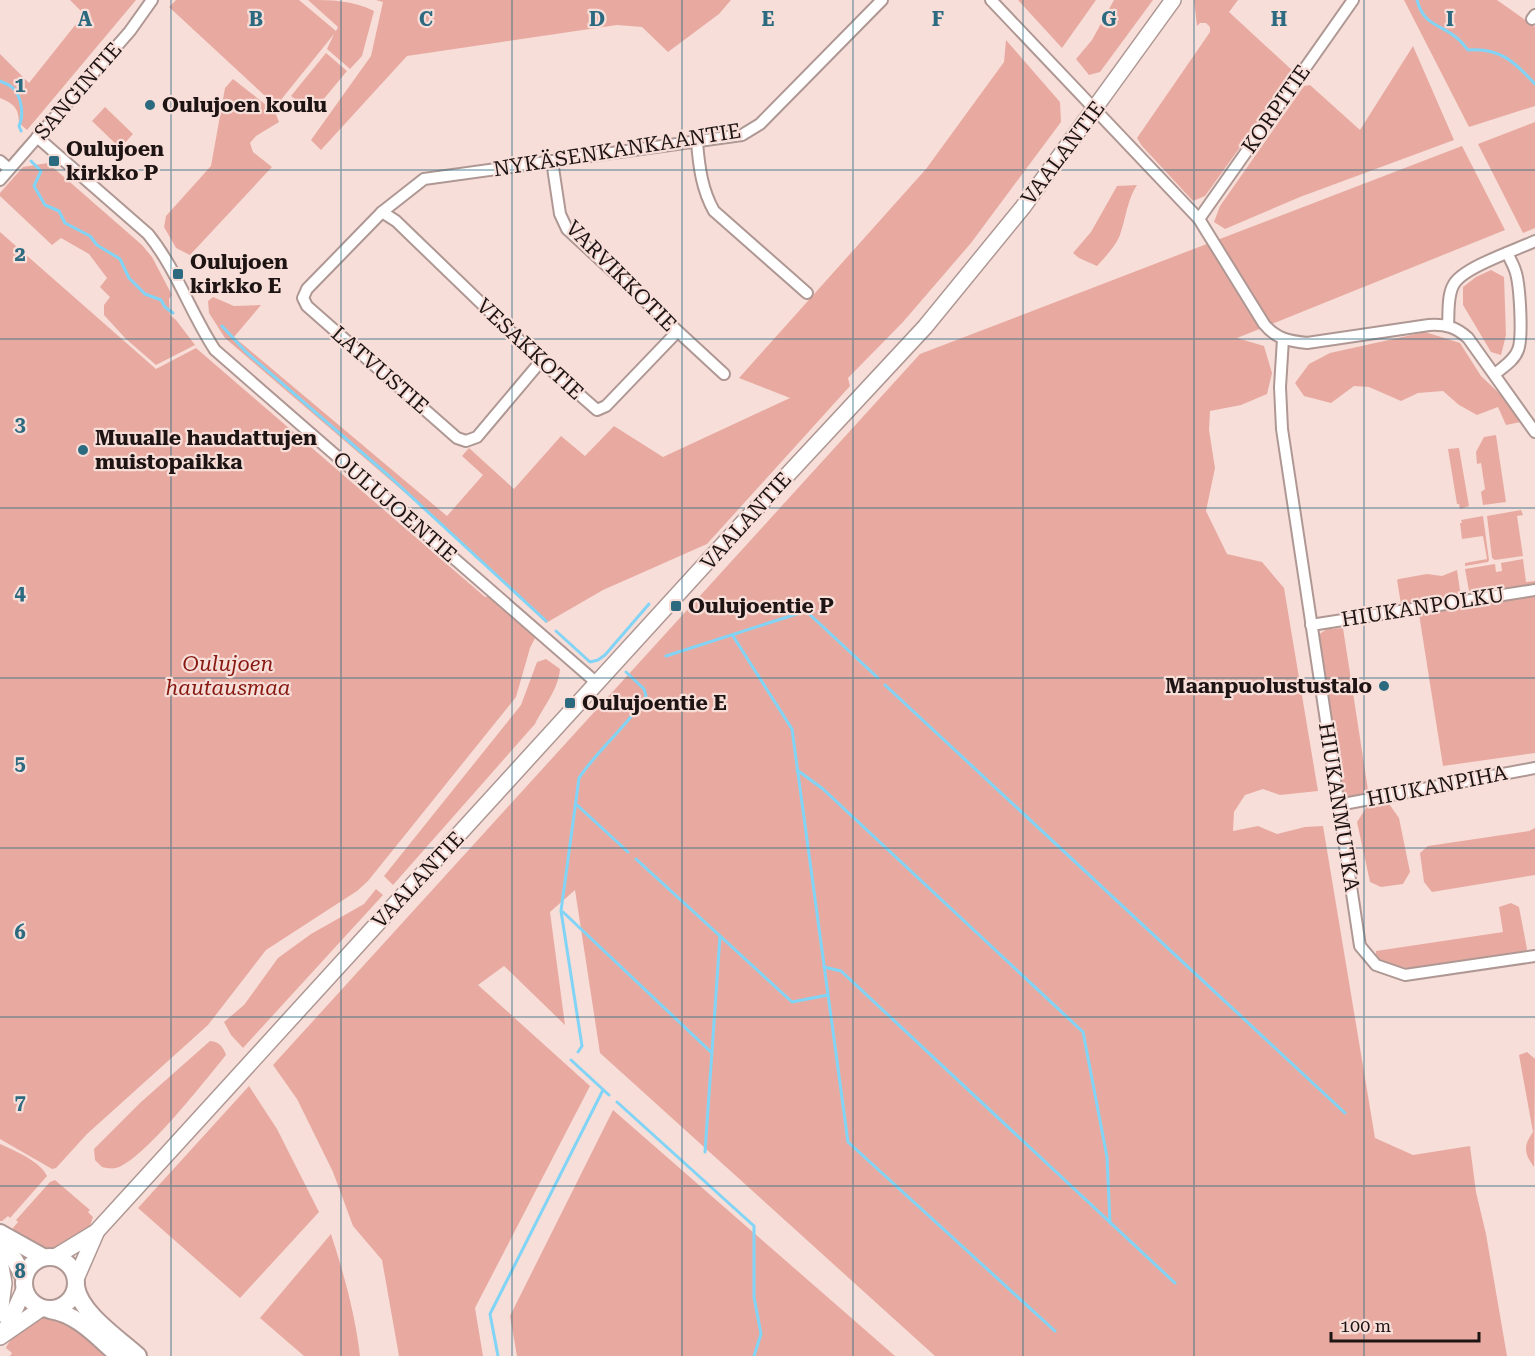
<svg xmlns="http://www.w3.org/2000/svg" width="1535" height="1356" viewBox="0 0 1535 1356" font-family="'Roboto Serif',serif">
<rect width="100%" height="100%" fill="#f7ded9"/>
<g fill="#e8aaa0">
<path d="M70,0H136L27,130L19,123C19,108 13,103 0,98V54L29,83L84,14Z"/>
<path d="M176,0H299L336,31L338,27L308,0C332,0 352,0 374,11L362,56L350,69L327,49L334,34L276,106L169,7Z"/>
<path d="M376,0H731L719,14L668,52L642,27L617,25L407,56L321,150L311,140L371,56L383,2Z"/>
<path d="M1018,0H1096L1062,48Z"/>
<path d="M1114,0H1153L1100,72L1089,75L1076,59L1092,40Z"/>
<path d="M1194,0H1238L1229,12L1294,72L1205,196L1193,201L1142,146L1137,138L1210,32V27L1206,23H1200L1197,26Z"/>
<path d="M1404,0H1497L1535,27V106L1469,127Z"/>
<path d="M1006,40L1060,102L1061,122L971,243L903,322L848,378L850,386L707,544L603,590L546,623L446,528L225,338L209,313L208,301L213,297L234,306L261,305L234,337L447,516L483,475L462,456L469,448L514,489L561,436L585,456L614,426L663,457L790,398L739,378L926,169L1004,62Z"/>
<path d="M1413,46L1454,140L1300,197L1225,229L1214,222L1220,206L1304,86L1310,85L1360,130Z"/>
<path d="M326,53L347,71L312,113L291,96Z"/>
<path d="M233,79L275,112L279,122L256,136L250,143L253,152L272,167L190,255L176,248L164,227L166,216L211,166L225,88Z"/>
<path d="M105,107L133,134L120,148L92,121Z"/>
<path d="M1535,122V228L1523,233L1478,144Z"/>
<path d="M1462,146L1505,230L1237,338L1264,346L1272,373L1267,394L1241,405L1210,411L1209,430L1215,468L1206,511L1227,554L1262,562L1284,588L1318,791L1280,795L1263,789L1245,795L1234,812L1233,831L1258,826L1277,834L1305,827L1323,826L1375,1138L1413,1155L1470,1146L1476,1192L1486,1234L1507,1356H935L600,1053L575,890L550,912L565,1025L504,966L478,985L590,1086L475,1308L483,1356H399L382,1260L353,1226L333,1172L297,1099L273,1065L920,354Z"/>
<path d="M48,163L142,245L152,257L172,295L169,299L170,315L176,320L195,345L156,365L126,339L104,315V305L110,297L100,287L107,278L89,254L61,238L52,245L0,196V193L23,167Z"/>
<path d="M1137,185C1127,200 1126,218 1120,235C1115,247 1106,256 1097,266L1079,258L1073,253L1091,232L1117,186Z"/>
<path d="M0,232L156,369L196,348L485,597L490,596L536,636L530,648L516,697L368,881L357,891L266,950L208,1025L87,1134L56,1168L52,1169L0,1139Z"/>
<path d="M1491,270L1504,277L1506,335L1501,355L1491,352L1463,305V287L1476,277Z"/>
<path d="M1425,332L1460,343L1481,376L1502,396L1521,422L1506,425L1498,407L1477,415L1459,405L1443,391L1418,393L1401,401L1369,387L1354,386L1331,403L1304,396L1295,383L1309,364L1330,353Z"/>
<path d="M1496,435L1506,502L1483,505L1481,492L1485,489L1481,463L1477,464L1476,452L1484,437Z"/>
<path d="M1459,448L1469,506L1460,509L1459,504H1457L1448,449Z"/>
<path d="M1521,510L1523,515L1517,516L1523,556L1495,560L1492,558L1487,516Z"/>
<path d="M1483,516L1489,560L1488,562L1465,566V563L1487,559L1483,536L1462,539L1460,523H1462L1461,520Z"/>
<path d="M1523,559L1526,582L1535,581V587L1492,593L1489,589L1469,591L1465,569L1495,564L1496,572L1502,571L1501,563Z"/>
<path d="M1457,570L1461,597L1406,606L1401,604L1397,580L1399,579L1427,574L1442,576Z"/>
<path d="M1535,595V753L1443,766L1419,614Z"/>
<path d="M1343,628L1368,790L1364,796L1347,799L1343,797L1318,635L1327,629Z"/>
<path d="M546,659L560,669C559,688 544,706 535,724L393,885L384,876L521,705L537,662Z"/>
<path d="M1387,801L1399,818L1410,872L1403,884L1381,887L1370,882L1357,822L1368,805Z"/>
<path d="M1535,828V875L1432,892L1424,882L1420,853L1428,846L1529,831Z"/>
<path d="M376,889L383,895L243,1048L231,1035L224,1022L244,1005L278,958L311,934L364,904Z"/>
<path d="M1511,903L1519,907L1527,949L1524,954C1498,958 1395,979 1378,960C1376,957 1376,955 1376,951L1503,932L1499,907Z"/>
<path d="M210,1041C219,1042 223,1046 226,1055C207,1078 142,1162 116,1168C112,1169 106,1168 102,1167L95,1160L94,1149L141,1102Z"/>
<path d="M1527,1052L1535,1059L1534,1167C1524,1153 1523,1146 1533,1132L1519,1055Z"/>
<path d="M249,1086L277,1129L319,1212L240,1298L138,1208Z"/>
<path d="M613,1110L895,1356H517L510,1316Z"/>
<path d="M0,1144C15,1151 40,1161 47,1176L10,1218L8,1216L2,1221H0Z"/>
<path d="M55,1180L90,1210L88,1212L93,1217L90,1226L86,1230L51,1251H46L17,1239L13,1228L18,1222L16,1220L50,1182Z"/>
<path d="M331,1234C344,1274 355,1314 360,1356H304L260,1318Z"/>
<path d="M49,1316L61,1318L113,1356H10L12,1353L6,1348C12,1334 34,1318 49,1316Z"/>
</g>
<g fill="none" stroke-linecap="round" stroke-linejoin="round">
<g stroke="#81d4f5" stroke-width="3">
<path d="M1417,0C1424,27 1442,24 1458,39C1462,42 1465,47 1468,50C1499,47 1515,62 1535,84"/>
<path d="M0,81C4,83 10,85 13,88C22,97 24,116 19,126L21,131"/>
<path d="M31,161L41,171L34,186L45,205L59,211L65,223L90,236L97,245L120,259L129,278L145,294L161,300L165,307L173,313"/>
<path d="M222,326L246,352L389,476L546,621"/>
<path d="M556,631L590,662L598,660L605,655L649,604"/>
<path d="M733,636L792,729L848,1142L1055,1331"/>
<path d="M666,656L806,611L878,678"/>
<path d="M885,685L1345,1113"/>
<path d="M797,770L823,789L1083,1032L1107,1157L1110,1223"/>
<path d="M577,805L628,852"/>
<path d="M636,859L792,1002L828,995"/>
<path d="M563,912L712,1053"/>
<path d="M824,967L841,971L1175,1283"/>
<path d="M578,1052L582,1046L561,911L579,778C599,748 628,726 646,696L644,689L626,672"/>
<path d="M571,1060L609,1095"/>
<path d="M617,1102L754,1226V1297L761,1334L754,1356"/>
<path d="M705,1152L720,936"/>
<path d="M498,1356L490,1314L603,1090"/>
</g>
<g stroke="#af9894" stroke-width="14">
<g id="street">
<path d="M991,0L1199,219L1264,324C1276,339 1289,341 1307,343L1429,325C1446,324 1456,327 1468,338L1535,432"/>
<path d="M1532,19L1535,15"/>
<path d="M37,137L148,234C176,268 191,314 215,350L598,684"/>
<path d="M697,142C699,167 702,190 714,211L807,293"/>
<path d="M0,161L9,169"/>
<path d="M552,161L560,214L567,229L724,374"/>
<path d="M0,180L130,31L152,0"/>
<path d="M382,212L396,221L541,361L597,410L606,406L677,332"/>
<path d="M1199,219L1353,0"/>
<path d="M1448,325C1449,313 1447,295 1454,284C1464,267 1516,250 1535,241"/>
<path d="M1283,339L1280,387L1282,429L1360,946L1376,965L1405,975L1535,956"/>
<path d="M541,361L477,437L466,441L457,438L307,306L303,298L307,289L382,212L424,179L742,135L760,124L882,0"/>
<path d="M1495,374C1503,367 1514,361 1518,350C1523,338 1520,283 1515,270C1513,264 1510,259 1507,253"/>
<path d="M1311,625L1535,590"/>
<path d="M1338,805L1535,768"/>
</g>
</g>
<g stroke="#af9894" stroke-width="18">
<g id="secondary">
<path d="M55,1257L96,1232L739,527L925,327L1023,207L1173,0"/>
<path d="M0,1261L4,1283L0,1314"/>
<path d="M76,1279L96,1233"/>
<path d="M4,1333L24,1290"/>
<path d="M0,1337L42,1308"/>
</g>
</g>
<g stroke="#af9894" stroke-width="20">
<g id="primary">
<path d="M0,1233L43,1257"/>
<path d="M0,1243L14,1259L24,1277"/>
<circle cx="50" cy="1283" r="26"/>
<path d="M76,1286C79,1312 118,1338 138,1356"/>
<path d="M50,1310C78,1314 98,1338 119,1356"/>
</g>
</g>
<use href="#street" stroke="#fff" stroke-width="10"/>
<use href="#secondary" stroke="#fff" stroke-width="15"/>
<use href="#primary" stroke="#fff" stroke-width="16"/>
</g>
<path fill="none" stroke="#2c6a80" stroke-width="1.5" stroke-opacity="0.55" d="M171,0V1356M341,0V1356M512,0V1356M682,0V1356M853,0V1356M1023,0V1356M1194,0V1356M1364,0V1356M0,170H1535M0,339H1535M0,508H1535M0,678H1535M0,848H1535M0,1017H1535M0,1186H1535"/>
<g fill="#2c6a80" stroke="#f7ded9" stroke-width="2">
<circle cx="150" cy="105" r="6"/>
<rect x="48" y="155" width="12" height="12" rx="3"/>
<rect x="172" y="268" width="12" height="12" rx="3"/>
<circle cx="83" cy="450" r="6"/>
<rect x="670" y="600" width="12" height="12" rx="3"/>
<circle cx="1384" cy="686" r="6"/>
<rect x="564" y="697" width="12" height="12" rx="3"/>
</g>
<g text-anchor="middle" stroke-width="4.5" stroke-linejoin="round" paint-order="stroke">
<g font-size="21" fill="#1d1413" stroke="#f7ded9">
<text transform="translate(78 91) rotate(-49)" y="7">SANGINTIE</text>
<text transform="translate(1276 109) rotate(-55)" y="7">KORPITIE</text>
<text transform="translate(617 150) rotate(-9)" y="7">NYKÄSENKANKAANTIE</text>
<text transform="translate(1063 153) rotate(-53)" y="7">VAALANTIE</text>
<text transform="translate(621 276) rotate(45)" y="7">VARVIKKOTIE</text>
<text transform="translate(530 349) rotate(43)" y="7">VESAKKOTIE</text>
<text transform="translate(380 370) rotate(41)" y="7">LATVUSTIE</text>
<text transform="translate(395 507) rotate(41)" y="7">OULUJOENTIE</text>
<text transform="translate(746 521) rotate(-48)" y="7">VAALANTIE</text>
<text transform="translate(1423 607) rotate(-9)" y="7">HIUKANPOLKU</text>
<text transform="translate(1437 786) rotate(-11)" y="7">HIUKANPIHA</text>
<text transform="translate(1339 807) rotate(81)" y="7">HIUKANMUTKA</text>
<text transform="translate(418 880) rotate(-47)" y="7">VAALANTIE</text>
</g>
<g font-size="21" font-weight="bold" fill="#1d1413" stroke="#f7ded9" text-anchor="start">
<text x="162" y="112">Oulujoen koulu</text>
<text x="66" y="156">Oulujoen<tspan x="66" dy="24">kirkko P</tspan></text>
<text x="190" y="269">Oulujoen<tspan x="190" dy="24">kirkko E</tspan></text>
<text x="95" y="445">Muualle haudattujen<tspan x="95" dy="24">muistopaikka</tspan></text>
<text x="688" y="613">Oulujoentie P</text>
<text x="1372" y="693" text-anchor="end">Maanpuolustustalo</text>
<text x="582" y="710">Oulujoentie E</text>
</g>
<g font-size="21" font-style="italic" fill="#871911" stroke="#f7ded9">
<text x="228" y="671">Oulujoen<tspan x="228" dy="24">hautausmaa</tspan></text>
</g>
</g>
<g font-size="20" text-anchor="middle" font-weight="bold" fill="#2c6a80" stroke="#f7ded9" stroke-width="4.5" stroke-linejoin="round" paint-order="stroke">
<text x="85" y="26">A</text>
<text x="256" y="26">B</text>
<text x="426" y="26">C</text>
<text x="597" y="26">D</text>
<text x="768" y="26">E</text>
<text x="938" y="26">F</text>
<text x="1109" y="26">G</text>
<text x="1279" y="26">H</text>
<text x="1450" y="26">I</text>
<text x="20" y="92">1</text>
<text x="20" y="261">2</text>
<text x="20" y="431">3</text>
<text x="20" y="600">4</text>
<text x="20" y="770">5</text>
<text x="20" y="939">6</text>
<text x="20" y="1109">7</text>
<text x="20" y="1278">8</text>
</g>
<path d="M1331 1332v9h148v-9" fill="none" stroke="#1d1413" stroke-width="3"/>
<text x="1340" y="1332" font-size="18" fill="#1d1413" stroke="#f7ded9" stroke-width="4.5" paint-order="stroke">100 m</text>
</svg>
